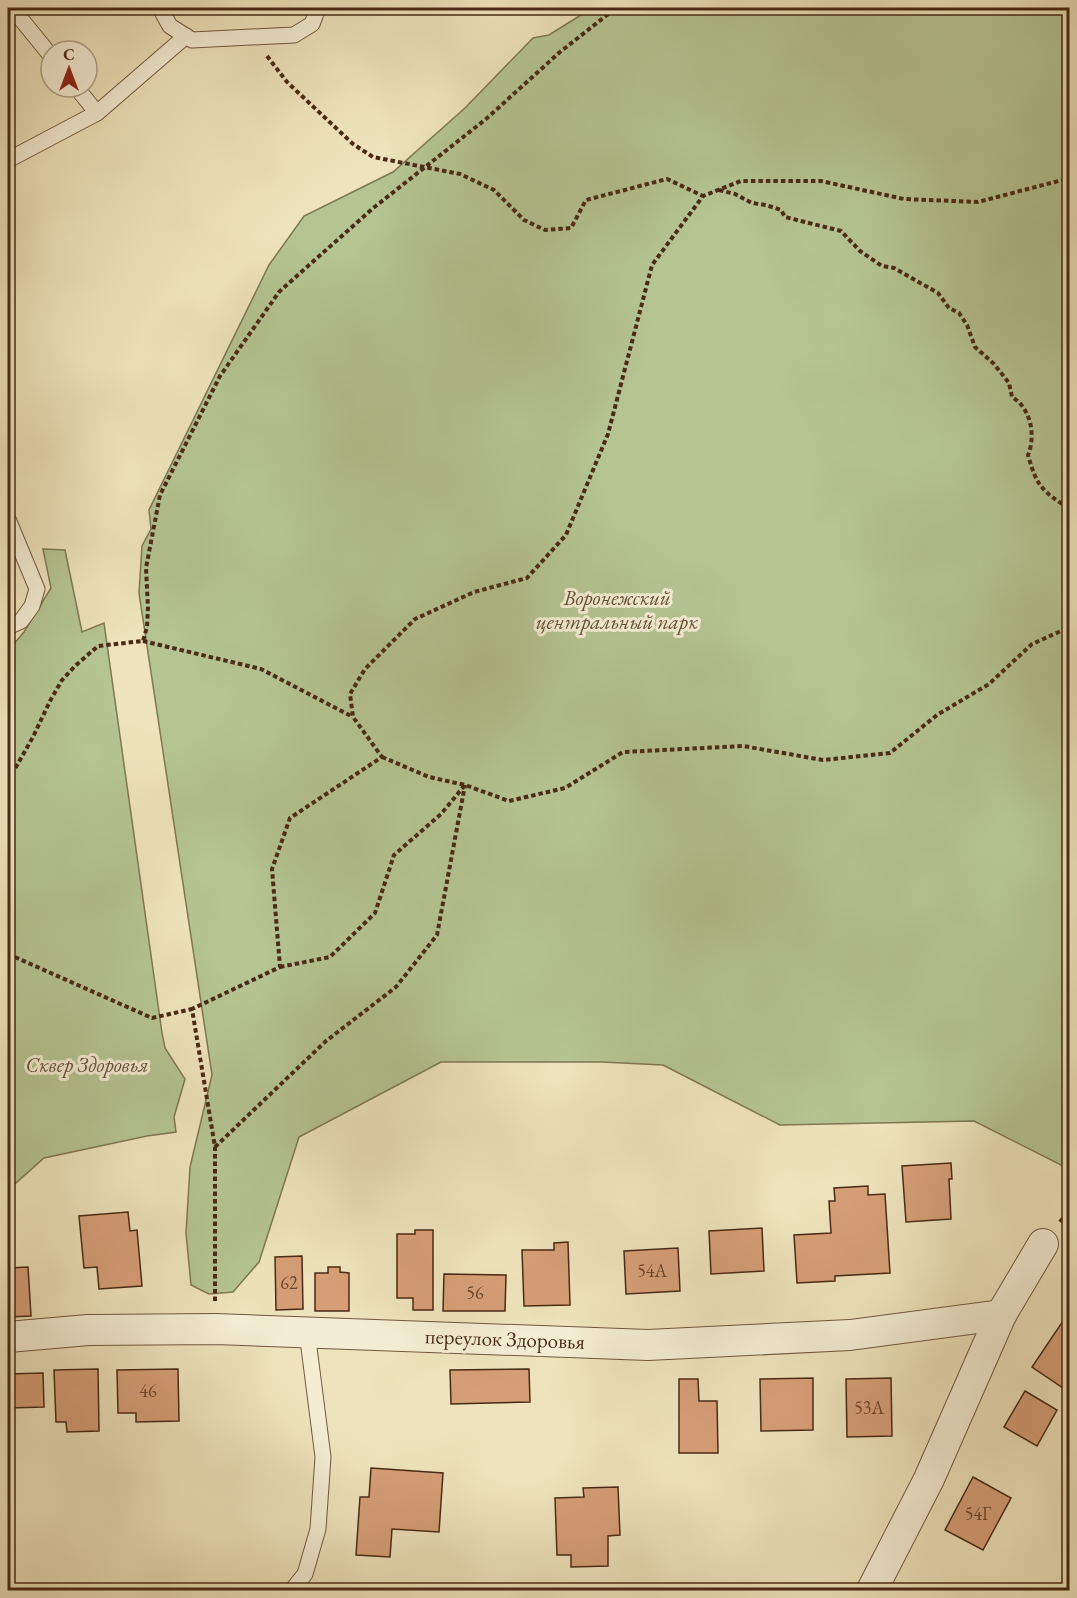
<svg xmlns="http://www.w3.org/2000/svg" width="1077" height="1598" viewBox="0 0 1077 1598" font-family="'EB Garamond',serif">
<rect width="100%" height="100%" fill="#eee3bc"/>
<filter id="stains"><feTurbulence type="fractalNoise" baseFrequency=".00333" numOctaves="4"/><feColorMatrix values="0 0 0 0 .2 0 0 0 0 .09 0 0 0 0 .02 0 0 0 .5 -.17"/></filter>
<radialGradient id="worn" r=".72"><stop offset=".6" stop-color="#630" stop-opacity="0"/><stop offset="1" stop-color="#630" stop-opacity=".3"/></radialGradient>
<g fill="#b5c493" stroke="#7f7754" stroke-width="1.5">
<path d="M592,8H1069V1169L974,1121L780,1125L663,1065L602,1062H441L299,1137L259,1262L233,1292L209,1294L191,1285L186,1233L190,1167L212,1075L139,593L142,546L151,529L149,510L269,265L304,216L393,172L465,108L533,38L549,35Z"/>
<path d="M43,549L65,550L82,632L104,623L162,1033L165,1048L185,1079L174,1117L176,1132L147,1136L44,1158L8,1190V651L24,632L51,588Z"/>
</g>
<g fill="#d69e77" stroke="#492a14" stroke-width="1.5">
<rect x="219" y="8" width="45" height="2"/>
<path d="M951,1163L952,1179H949L951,1219L906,1222L902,1166Z"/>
<path d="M868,1186V1195L885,1194L890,1273L835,1276V1281L797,1283L794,1235L831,1233L829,1201H835L834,1188Z"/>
<path d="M128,1212L130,1231L137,1230L142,1286L99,1289L97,1267L84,1268L79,1216Z"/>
<path d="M762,1228L764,1271L711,1274L709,1231Z"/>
<path d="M415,1230H433V1310H413V1298H397V1234H415Z"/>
<path d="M568,1242L570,1305L524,1306L522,1250H554V1243Z"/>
<path d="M678,1248L680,1291L626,1294L624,1251Z"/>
<path d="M302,1256L303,1309L276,1310L275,1257Z"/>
<path d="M28,1267L31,1316L8,1317V1268Z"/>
<path d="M328,1267H340V1272L349,1273V1311H315V1273H328Z"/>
<path d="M444,1274L506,1275L505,1311H443Z"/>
<path d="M1065,1318L1070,1321L1069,1392L1032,1367Z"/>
<path d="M98,1369L99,1431L67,1432L66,1422H56L54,1370Z"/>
<path d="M178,1369L179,1421L136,1422V1413H118L117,1370Z"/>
<path d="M529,1369L530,1402L451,1404L450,1370Z"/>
<path d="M43,1373L44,1407L8,1408V1374Z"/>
<path d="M813,1378V1430L761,1431L760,1379Z"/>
<path d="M891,1378L892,1436L847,1437L846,1379Z"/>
<path d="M679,1379H698L699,1401H717L718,1453H679Z"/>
<path d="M1025,1391L1057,1410L1037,1446L1004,1427Z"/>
<path d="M371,1468L443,1473L439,1532L392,1529L390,1557L356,1555L360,1497H369Z"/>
<path d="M973,1477L1011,1498L983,1550L945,1530Z"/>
<path d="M618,1487L620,1535L608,1536V1566L571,1567V1555H557L555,1498L584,1497L583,1488Z"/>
</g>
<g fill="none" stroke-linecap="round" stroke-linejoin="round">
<g stroke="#72583e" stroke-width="17">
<g id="service">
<path d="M12,8L51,56"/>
<path d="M160,8L170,26L192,40L294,35L312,24L318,8"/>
<path d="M76,87L97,113"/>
<path d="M8,160L97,113L186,36"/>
<path d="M8,519L37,589L32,606L21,621L8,627"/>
<path d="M292,1590L305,1574L318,1529L323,1457L307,1332"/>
</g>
</g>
<g stroke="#72583e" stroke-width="32">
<g id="minor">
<path d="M1001,1315L1043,1244"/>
<path d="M8,1337L88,1330L216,1329L648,1345L850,1335L1001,1315L929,1479L872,1590"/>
</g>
</g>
<g stroke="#492a14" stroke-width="4" stroke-dasharray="4.5 3" stroke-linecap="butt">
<path d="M267,56L287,82L353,144L373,157L460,174L494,190L524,220L545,230L571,228L586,200L667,179L703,196"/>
<path d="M719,190L735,194L752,203L766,205L781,210L785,217L841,231L860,251L882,266L894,268L938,293L949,308L959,313L967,325L975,347L994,364L1009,383L1012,397C1031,408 1036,436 1028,455C1037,487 1042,491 1070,509"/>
<path d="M143,641L261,669L353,717"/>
<path d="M382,757L429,777L465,785L509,801L565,788L623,752L743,746L823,760L890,753L937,715L989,684L1032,644L1070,627"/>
<path d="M8,781L33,737L50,701L62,680L75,666L98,646L143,641L147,627L148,608L146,568L160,495L220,376L279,292L372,209L486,119L560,52L607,15L621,8"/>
<path d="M8,954L152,1018L192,1009"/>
<path d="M280,967L330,957L375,913L394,855L441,814L465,785"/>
<path d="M215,1147L326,1041L396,987L437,935L465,785"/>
<path d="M1060,1222L1070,1209"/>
<path d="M215,1301V1147L192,1009L280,967L272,869L290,818L382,757L353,717L350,694L365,669L415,619L474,592L527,578L566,535L608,434L652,265L703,196L741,181H821L904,199L978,202L1070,178"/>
</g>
<use href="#service" stroke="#f4edd3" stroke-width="15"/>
<use href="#minor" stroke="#f4edd3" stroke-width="30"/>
</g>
<g text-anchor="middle" stroke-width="6" stroke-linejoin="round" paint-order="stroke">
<g font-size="18" fill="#6c472d">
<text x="652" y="1277">54А</text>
<text x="289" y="1289">62</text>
<text x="475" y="1299">56</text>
<text x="148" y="1397">46</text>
<text x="869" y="1414">53А</text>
<text x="978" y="1520">54Г</text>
</g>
<g font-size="21" font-style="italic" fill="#645034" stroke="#f4edd3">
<text x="617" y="605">Воронежский<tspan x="617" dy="24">центральный парк</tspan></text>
<text x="87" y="1072">Сквер Здоровья</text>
</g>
<g font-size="21" fill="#492a14" stroke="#f4edd3">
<text transform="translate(505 1339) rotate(2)" y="7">переулок Здоровья</text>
</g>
</g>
<rect width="1077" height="1598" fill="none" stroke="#eee3bc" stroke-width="30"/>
<rect x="9" y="9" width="1059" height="1580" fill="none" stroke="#492a14" stroke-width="3"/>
<rect x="15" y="15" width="1047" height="1568" fill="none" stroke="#492a14" stroke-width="1.5"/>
<g transform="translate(69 69)"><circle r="28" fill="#f4edd3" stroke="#b09f87" stroke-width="1.5"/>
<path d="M0-4.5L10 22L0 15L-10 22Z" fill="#8f2418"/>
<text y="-9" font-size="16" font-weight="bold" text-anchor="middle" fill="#492a14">С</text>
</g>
<rect width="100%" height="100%" filter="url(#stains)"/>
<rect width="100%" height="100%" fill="url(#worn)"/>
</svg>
